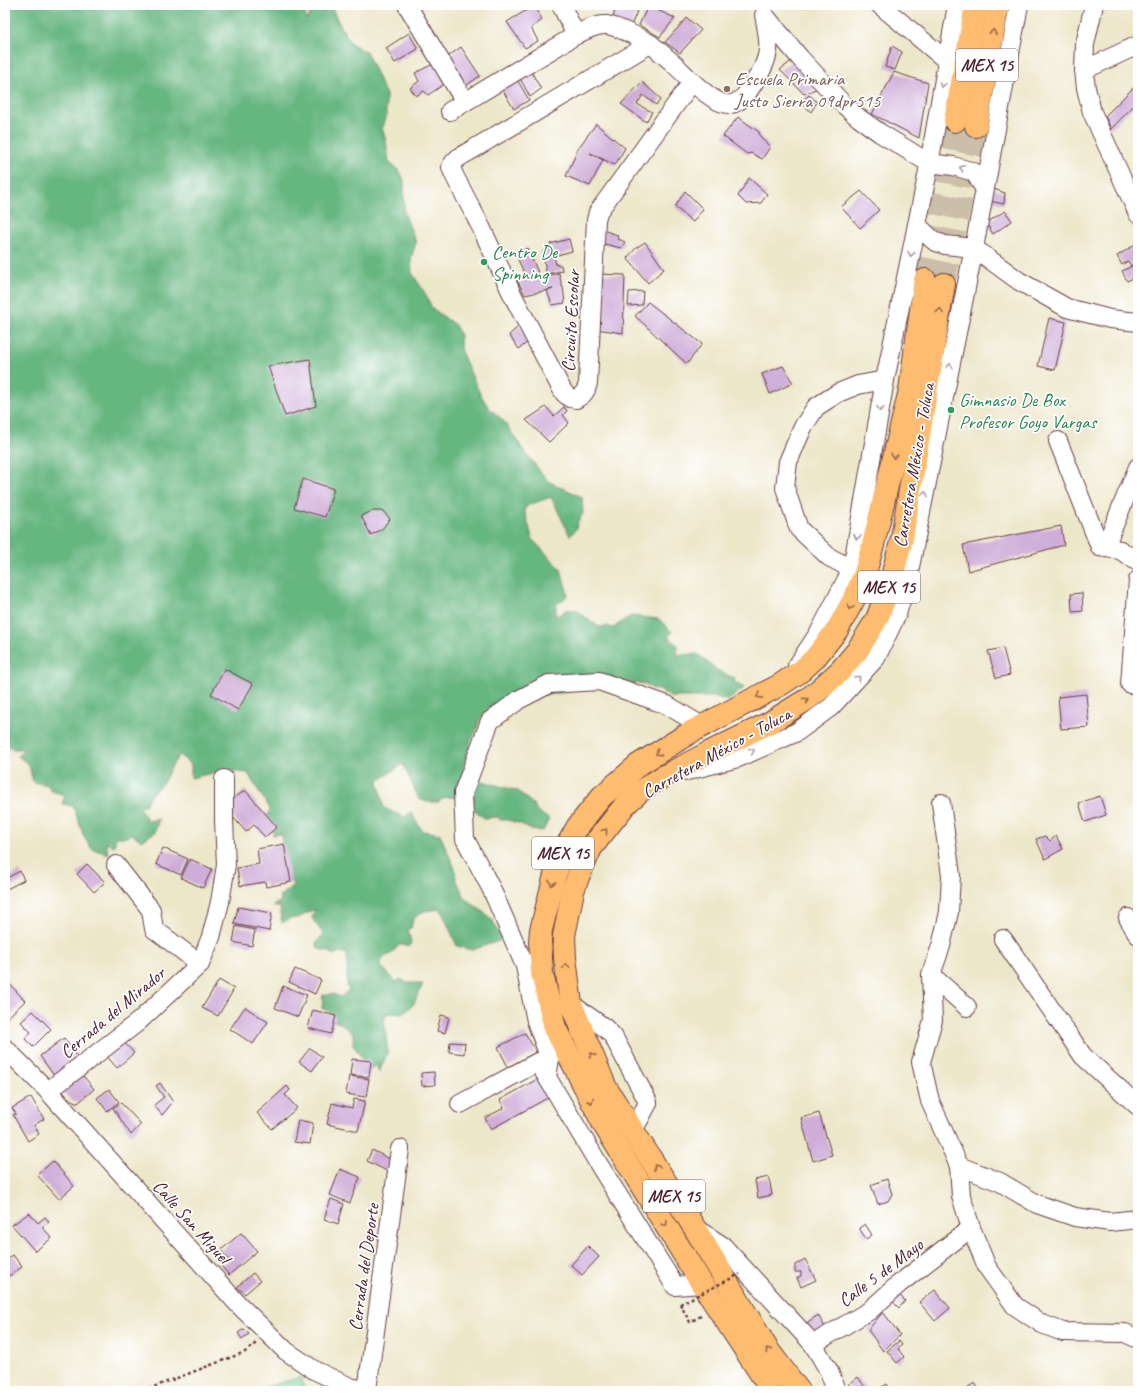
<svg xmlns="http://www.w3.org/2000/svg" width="1143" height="1396" viewBox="0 0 1143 1396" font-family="Caveat,sans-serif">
<rect width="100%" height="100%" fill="#fff"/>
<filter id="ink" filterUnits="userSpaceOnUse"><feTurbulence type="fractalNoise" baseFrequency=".025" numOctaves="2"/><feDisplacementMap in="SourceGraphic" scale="8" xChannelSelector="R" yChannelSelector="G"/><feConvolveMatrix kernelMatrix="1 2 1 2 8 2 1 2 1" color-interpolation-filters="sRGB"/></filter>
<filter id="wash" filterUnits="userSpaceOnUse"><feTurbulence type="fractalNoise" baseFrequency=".012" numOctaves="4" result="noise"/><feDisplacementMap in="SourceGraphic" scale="16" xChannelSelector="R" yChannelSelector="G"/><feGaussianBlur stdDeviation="0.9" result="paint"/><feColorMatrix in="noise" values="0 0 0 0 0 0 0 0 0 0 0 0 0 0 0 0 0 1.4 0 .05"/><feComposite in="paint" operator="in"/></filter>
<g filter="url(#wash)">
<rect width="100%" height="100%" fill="#ede7ca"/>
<path fill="#7dd498" stroke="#647a62" d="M301,1377L305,1391H250Z"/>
<path fill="#66b680" stroke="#586a56" d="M5,5H286L295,12L305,9L306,20L314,7L320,9L331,6L340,25L351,43L367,53L386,95V117L382,127L386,141L389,162L400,172L404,180V212L416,243L411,258L412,273L425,293L432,308L455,325L460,335V349L480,394L489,408L503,420L524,451L548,481L582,497L583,514L578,521L576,529L570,536L551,497L529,505L524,509L533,540L561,569L568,595L556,605V617L566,610H576L599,627L607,626L613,628L631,616L659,619L672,632L668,637L678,645L677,655L698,654C709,664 720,674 735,678L734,683L739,684L744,688L728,701L717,697H670L662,691L653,689L646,684L610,682L555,694L518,697L485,713L479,721L477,729L471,741L463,767L475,779L518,791L534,805L537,811L549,819L543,831L531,830L521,824L508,820H500L499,817L484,818L476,811L460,803L465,798L446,797L438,802H427L419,799L403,764L378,781L384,808L404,817L412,812L415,820L423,831L440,834L455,869L456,879L465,898L492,919L502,940L472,950L457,946L441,909L424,911L413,919L411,928L408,929L411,943L409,947L400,944L391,954L382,958L381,966L396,982L401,979L407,983H415L423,984L413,1005L401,1014L388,1013L384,1019L388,1052L379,1072L376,1065L368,1070L360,1061L363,1059L353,1045V1035L341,1023L336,1022C333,1014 331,1011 322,1009L323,995L333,994L341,997L349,989L347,986V953H337L334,955L328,951L319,949L316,944L323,934L312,918L315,909L298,918H290L282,923L280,912L281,908L272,906L281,901L279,897L294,884L282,876V834L273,835V822L266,820L270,809L253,782L248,773L231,771L212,773L191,778V764L179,755C173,763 169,772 164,781C159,789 148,793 146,804L139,807L148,821L159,819L155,832L142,841L132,834L127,837H116L114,847L106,841L108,854L92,849L84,837L73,806L62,804L65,795L51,791L48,785L33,782L29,765L18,756L24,749H11L5,745Z"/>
<g id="blocks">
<g fill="#cfadd9">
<path d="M535,5L542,20L531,28L538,41L525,48L507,22Z"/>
<path d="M617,5H628L638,9L630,28L612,20Z"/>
<path d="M648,6L675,18L660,37L639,25Z"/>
<path d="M687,18L701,30L680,53L665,42Z"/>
<path d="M409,33L418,49L395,63L386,48Z"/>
<path d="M892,46L902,52L895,70L885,67Z"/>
<path d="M461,47L480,76L458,91L442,61Z"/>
<path d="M794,59L818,88L804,94L780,70Z"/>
<path d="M433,64L446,83L428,95L424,91L416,96L410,88L419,81L415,73Z"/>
<path d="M528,66L541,89L530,97L516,71Z"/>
<path d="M894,72L928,83L919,138L872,114Z"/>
<path d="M515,76L529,100L514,109L499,84Z"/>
<path d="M642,82L661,99L656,105L643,95L637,104L652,112L646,122L621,104Z"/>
<path d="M1134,87L1138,91V101L1111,129L1105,116Z"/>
<path d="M809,95L817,102L811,112L800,102Z"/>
<path d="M738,117L759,132L760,136L770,147L762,159L751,153L747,154L723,136Z"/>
<path d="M596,124L625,148L615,165L590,153L603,160L590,186L566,176L579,147Z"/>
<path d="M749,178L767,194L761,203L746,204L738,196Z"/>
<path d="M988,187L1005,193L1004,204L984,200Z"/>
<path d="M685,191L703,209L693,222L675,207Z"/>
<path d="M861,191L879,210L860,228L841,207Z"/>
<path d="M1005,211L1012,221L993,234L986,223Z"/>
<path d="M603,230L617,235L618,239L625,242L621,248L600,243Z"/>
<path d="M569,239L572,251L554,256L550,244Z"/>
<path d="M645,242L664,269L648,283L627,258L636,248Z"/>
<path d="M1136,244L1138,246V261L1131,266L1128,261L1122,265L1117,256Z"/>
<path d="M527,248L538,272L525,275L516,255Z"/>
<path d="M550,249L552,257L554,256L556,265H561L562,271L546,274L543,251Z"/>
<path d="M1138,263V276L1127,281L1122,271Z"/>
<path d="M559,273L562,287H563L565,303L552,305L547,291L553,289L525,295L517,280Z"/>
<path d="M599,274L625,275L623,333L596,329Z"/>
<path d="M643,291L642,305L628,306L629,292Z"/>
<path d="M648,302L702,344L687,364L635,316Z"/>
<path d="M1049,318L1066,322L1055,370L1038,366Z"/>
<path d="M520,325L528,342L519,349L509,335Z"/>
<path d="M310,359L316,406L285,416L268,366Z"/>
<path d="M783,366L793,383L770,394L762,374Z"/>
<path d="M546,407L554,416L564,407L567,411L563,415L569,423L549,442L526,420Z"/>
<path d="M303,479L334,489L325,517L294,508Z"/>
<path d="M372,511H383L390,519L382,529L371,535L361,516Z"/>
<path d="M1061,526L1064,545L968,571L963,545Z"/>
<path d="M1082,593L1083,611L1072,612L1071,594Z"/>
<path d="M1003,648L1010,675L996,678L988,651Z"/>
<path d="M225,669L253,684L238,710L211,694Z"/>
<path d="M1086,694L1089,727L1061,729L1058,697Z"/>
<path d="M245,790L277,827L265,837L254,825L246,832L224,807Z"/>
<path d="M1100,796L1106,815L1085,822L1079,803Z"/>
<path d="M1045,836L1050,841L1056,836L1063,849L1045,859L1036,839Z"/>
<path d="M284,844L291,882L266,887L265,882L240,886L237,868L259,864L257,849Z"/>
<path d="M163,848L188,859L181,875L156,864Z"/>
<path d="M190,859L212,869L203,888L181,878Z"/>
<path d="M87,864L105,882L94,892L77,874Z"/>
<path d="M20,871L24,880L5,890V879Z"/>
<path d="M238,907L272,913L269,931L234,924Z"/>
<path d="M236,926L255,930L252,946L233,942Z"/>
<path d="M295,969L321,980L315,994L289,982Z"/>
<path d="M219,980L234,989L218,1016L202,1008Z"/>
<path d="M9,983L25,1001L5,1020V1008L6,1007L5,1006V987Z"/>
<path d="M283,986L307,995L298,1017L275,1008Z"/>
<path d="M245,1007L268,1022L253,1044L230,1029Z"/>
<path d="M313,1010L336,1016L331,1034L308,1028Z"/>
<path d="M33,1011L51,1029L33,1047L25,1039L31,1032L21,1022Z"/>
<path d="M441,1015L449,1017L445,1033L437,1031Z"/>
<path d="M525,1033L536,1052L508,1067L498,1047Z"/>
<path d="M64,1038L79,1059L55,1077L40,1056Z"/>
<path d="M122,1040L134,1053L117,1068L104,1053Z"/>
<path d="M450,1042L465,1043L464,1054L449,1052Z"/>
<path d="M310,1048L322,1057L312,1071L299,1062Z"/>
<path d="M352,1059L371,1061L369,1077L350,1075Z"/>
<path d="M80,1072L94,1089L78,1103L71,1100L59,1088Z"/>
<path d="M434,1072L435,1085L422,1086L421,1073Z"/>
<path d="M349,1076L369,1079L366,1097L346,1094Z"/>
<path d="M543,1076L553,1095L491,1129L485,1118L504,1108L500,1100Z"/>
<path d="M160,1083L173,1102L162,1115L154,1105L164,1097L156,1086Z"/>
<path d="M287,1086L290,1090L285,1095L297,1108L272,1129L257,1113Z"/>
<path d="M109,1089L119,1102L107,1111L97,1098Z"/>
<path d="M31,1097L44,1119L34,1125L39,1134L28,1141L13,1115L16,1114L12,1108Z"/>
<path d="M354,1099L365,1101L358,1131L327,1124L332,1103L352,1108Z"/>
<path d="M121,1103L141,1124L131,1135L113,1108Z"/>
<path d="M819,1113L832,1155L813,1161L801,1118Z"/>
<path d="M298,1120L313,1123L310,1144L294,1142Z"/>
<path d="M372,1150L392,1160L387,1171L367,1161Z"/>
<path d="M53,1161L74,1186L59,1199L37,1175Z"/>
<path d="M340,1169L360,1177L350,1203L330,1195Z"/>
<path d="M769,1177L772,1195L758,1198L755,1180Z"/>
<path d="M887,1179L892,1194L888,1201L878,1204L871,1185Z"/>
<path d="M331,1199L344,1204L338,1224L324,1219Z"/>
<path d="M29,1213L38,1223L45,1217L49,1222L42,1227L52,1238L35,1251L12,1225Z"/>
<path d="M865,1224L872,1235L866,1239L859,1228Z"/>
<path d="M241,1233L257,1251L229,1275L221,1266L229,1260L221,1250Z"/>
<path d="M588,1246L599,1257L582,1275L571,1265Z"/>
<path d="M13,1255L22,1267L9,1276L5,1269V1261Z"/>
<path d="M805,1259L816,1280L801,1287L797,1278L801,1276V1272H795V1265Z"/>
<path d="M253,1273L260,1281L245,1294L237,1287Z"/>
<path d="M935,1290L950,1308L935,1321L919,1302Z"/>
<path d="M896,1291L905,1301L899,1308L889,1298Z"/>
<path d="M883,1312L900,1335L883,1351L868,1330Z"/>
<path d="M818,1315L825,1327L811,1336L805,1324Z"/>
<path d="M244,1329L249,1334L242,1339L238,1333Z"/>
<path d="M899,1341L902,1345L898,1349L904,1357L897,1363L887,1351Z"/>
<path d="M858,1377L867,1390L864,1391H852L848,1385Z"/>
<path d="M975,1383L980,1391H970L968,1387Z"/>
<path d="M887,1384L891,1391H882L880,1388Z"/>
</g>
</g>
</g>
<g filter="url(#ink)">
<use href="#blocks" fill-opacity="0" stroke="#623d43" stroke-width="1"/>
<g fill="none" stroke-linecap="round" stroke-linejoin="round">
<g stroke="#ccbfaa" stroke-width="22" stroke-dasharray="22 11" stroke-linecap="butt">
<path d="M925,280L955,121"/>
<path d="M944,284L976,126"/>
</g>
<g stroke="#623d43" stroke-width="20">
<g id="minor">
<path d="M407,5L465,102"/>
<path d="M561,5L576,35"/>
<path d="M880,5L946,60"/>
<path d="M1094,5L1085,44L1084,70L1086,88L1092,112L1138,214"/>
<path d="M766,17L800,58L844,105L859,118L880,133L929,163L953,166L974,172L985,189"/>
<path d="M650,44L458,158L454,162L451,167L454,175L481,227L513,296L559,384L564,393L570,398L576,399C583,395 586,392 588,383L596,220L598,212L692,82"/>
<path d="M1084,70L1138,45"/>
<path d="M450,111L576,35C585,30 596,24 607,25C618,27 643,39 652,45C659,51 666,57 673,63C685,74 714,107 731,104C743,102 749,90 755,81C772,56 770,44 764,15"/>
<path d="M917,225L934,241L945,245L974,248L1019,281L1067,308L1110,319L1138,322"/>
<path d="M1058,441L1100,547L1120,550L1138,562"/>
<path d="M1105,547L1138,467"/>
<path d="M852,569L829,557L799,529L785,488L788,462L803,427L816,407L838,393L858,385L885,380"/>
<path d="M797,666L820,631L852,569L885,380L927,176L957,5"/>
<path d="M1130,684L1138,580"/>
<path d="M683,772L738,758L797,732L831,707L876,658L897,614L908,577L974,248L1019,5"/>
<path d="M941,803L951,875L949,912L941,946L931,975L933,1020L921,1062L930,1101L959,1166L961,1196L971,1228L987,1267L1015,1306L1042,1324L1063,1332L1125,1333L1138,1339"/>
<path d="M116,865L151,910L154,929L200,964"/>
<path d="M1128,918L1138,935"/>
<path d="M1003,939L1083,1056L1138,1106"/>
<path d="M931,975L967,1007"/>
<path d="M571,1004L605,1028L613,1036L647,1100L648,1103L633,1131"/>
<path d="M5,1048L48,1091L237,1303L286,1351L314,1370L350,1387L369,1391"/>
<path d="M547,1077L550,1059L536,1021L525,966L491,888L465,839L463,793L490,721L520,699L549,684L599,681L667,705L702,726"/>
<path d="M48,1091L138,1022L200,964L211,937L220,902L226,865L224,820V779"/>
<path d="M460,1104L538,1062L601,1168L675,1286L702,1284"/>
<path d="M959,1166L1000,1182L1037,1204L1075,1217L1110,1222L1138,1219"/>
<path d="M695,1228L723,1246L813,1344L829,1371L836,1391"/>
<path d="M813,1344L869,1311L899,1284L971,1228"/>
<path d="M367,1390L400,1149"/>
</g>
</g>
<g stroke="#623d43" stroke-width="24">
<g id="major">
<path d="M955,121L976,5"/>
<path d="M976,126L998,5"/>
<path d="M772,1391L702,1284L604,1125L555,1028L542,973L540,941L541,930L555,875L565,849L578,826L602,796L638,765L691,732L780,685L801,671L814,659L837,630L855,597L865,573L873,545L910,390L925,280"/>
<path d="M799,1391L768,1350L694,1227L606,1088L571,1004L565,958L564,936L573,891L578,877L591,848L625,805L639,792L661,778L708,753L769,723L806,700L819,690L840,671L857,651L877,619L891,581L902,538L944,284"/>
</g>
</g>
<g stroke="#623d43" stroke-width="2.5" stroke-dasharray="3 3" stroke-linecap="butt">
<path d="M680,1304L690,1322L701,1316"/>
<path d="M143,1391L245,1352L256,1343"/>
</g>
<use href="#minor" stroke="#fff" stroke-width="18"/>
<use href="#major" stroke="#fdbc70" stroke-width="22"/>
<path stroke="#623d43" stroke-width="2.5" stroke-dasharray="3 3" stroke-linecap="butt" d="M680,1304L740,1274"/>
</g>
<defs><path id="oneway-chevron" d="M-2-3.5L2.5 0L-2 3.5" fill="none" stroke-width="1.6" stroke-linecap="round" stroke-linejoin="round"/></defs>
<g stroke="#9b664a">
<use href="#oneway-chevron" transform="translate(993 32) rotate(-80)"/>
<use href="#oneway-chevron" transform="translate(940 311) rotate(-81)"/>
<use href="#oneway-chevron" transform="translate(894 456) rotate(103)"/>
<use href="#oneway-chevron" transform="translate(850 607) rotate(119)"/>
<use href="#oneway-chevron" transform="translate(759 696) rotate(152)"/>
<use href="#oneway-chevron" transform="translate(806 700) rotate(-36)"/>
<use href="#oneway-chevron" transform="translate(658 753) rotate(148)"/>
<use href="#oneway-chevron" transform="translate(605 831) rotate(-52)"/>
<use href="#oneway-chevron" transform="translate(552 883) rotate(105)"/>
<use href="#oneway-chevron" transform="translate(566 966) rotate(-97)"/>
<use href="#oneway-chevron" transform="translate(592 1055) rotate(-113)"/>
<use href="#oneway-chevron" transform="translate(591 1101) rotate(63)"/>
<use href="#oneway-chevron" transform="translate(656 1167) rotate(-122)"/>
<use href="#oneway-chevron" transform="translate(665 1224) rotate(58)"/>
<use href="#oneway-chevron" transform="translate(768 1350) rotate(-124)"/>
</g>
<g stroke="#ae9aa0">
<use href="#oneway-chevron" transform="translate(942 85) rotate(100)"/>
<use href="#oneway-chevron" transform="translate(962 168) rotate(-163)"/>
<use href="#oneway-chevron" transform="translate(911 254) rotate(101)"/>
<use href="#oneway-chevron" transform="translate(950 366) rotate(-79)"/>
<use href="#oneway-chevron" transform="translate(880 409) rotate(100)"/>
<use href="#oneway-chevron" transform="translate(925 494) rotate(-79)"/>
<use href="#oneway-chevron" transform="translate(857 537) rotate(100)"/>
<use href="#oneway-chevron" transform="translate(858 678) rotate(-47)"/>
<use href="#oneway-chevron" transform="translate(752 751) rotate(-24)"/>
</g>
</g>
<circle fill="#8d6e63" stroke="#fff" stroke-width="1.5" cx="727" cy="89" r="4"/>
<g fill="#2e9e5b" stroke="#fff" stroke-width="1.5">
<circle cx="484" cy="262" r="4"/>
<circle cx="951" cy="410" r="4"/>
</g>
<g text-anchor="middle" stroke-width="3.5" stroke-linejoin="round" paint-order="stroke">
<g fill="#fff" stroke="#80626b" stroke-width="1">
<rect x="956" y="49" width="62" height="32" rx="3"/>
<rect x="858" y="571" width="62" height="32" rx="3"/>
<rect x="532" y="837" width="62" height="32" rx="3"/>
<rect x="643" y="1180" width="62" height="32" rx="3"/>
</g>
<g font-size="18" font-weight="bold" fill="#4a1f2b">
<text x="987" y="71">MEX 15</text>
<text x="889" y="593">MEX 15</text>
<text x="563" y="859">MEX 15</text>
<text x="674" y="1202">MEX 15</text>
</g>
<g font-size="19" fill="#785e54" stroke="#fff" text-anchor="start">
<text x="735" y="85">Escuela Primaria<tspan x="735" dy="22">Justo Sierra 09dpr515</tspan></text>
</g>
<g font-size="19" fill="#27864d" stroke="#fff" text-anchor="start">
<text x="492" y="258">Centro De<tspan x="492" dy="22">Spinning</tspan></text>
<text x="959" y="406">Gimnasio De Box<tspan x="959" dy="22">Profesor Goyo Vargas</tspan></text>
</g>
<g font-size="19" fill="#4a1f2b" stroke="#fff">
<text transform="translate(570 321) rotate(-87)" y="7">Circuito Escolar</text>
<text transform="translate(913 465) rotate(-80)" y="7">Carretera México - Toluca</text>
<text transform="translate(716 752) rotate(-29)" y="7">Carretera México - Toluca</text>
<text transform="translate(112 1012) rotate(-40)" y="7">Cerrada del Mirador</text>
<text transform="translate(192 1221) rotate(48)" y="7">Calle San Miguel</text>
<text transform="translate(363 1267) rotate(-82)" y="7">Cerrada del Deporte</text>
<text transform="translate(880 1272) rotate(-37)" y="7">Calle 5 de Mayo</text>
</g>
</g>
<rect width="1143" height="1396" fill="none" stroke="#fff" stroke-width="20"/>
</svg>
